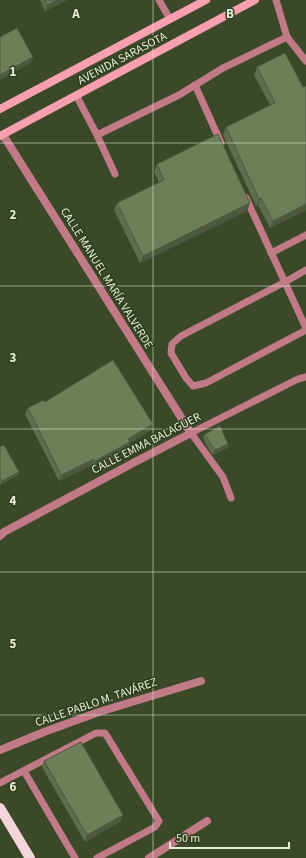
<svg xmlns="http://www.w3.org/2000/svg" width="306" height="858" viewBox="0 0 306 858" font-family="'Source Sans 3',sans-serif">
<rect width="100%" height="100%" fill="#3b4926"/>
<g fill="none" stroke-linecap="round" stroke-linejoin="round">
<g stroke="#c07a88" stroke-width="7">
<path d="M159,0L170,19"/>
<path d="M276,0L287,37"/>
<path d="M195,85L221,143"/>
<path d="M76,95L97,135L179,95L223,68L287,37L306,61"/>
<path d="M97,135L115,174"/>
<path d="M246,198L306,328"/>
<path d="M271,253L306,235"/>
<path d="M306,270L285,282L181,336L172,344L171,353L186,378L193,386L206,383L306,330"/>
<path d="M231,498L223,477L191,433L298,379L306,377"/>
<path d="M24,771L75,858"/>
<path d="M0,783L96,733H105L159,821L155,827L97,858"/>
</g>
<g stroke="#c07a88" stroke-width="8">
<path d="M0,536L4,532L135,462L191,433L3,135"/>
<path d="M0,750L44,732L99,712L201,681"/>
<path d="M149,858L207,821"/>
</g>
<g stroke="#f89fb2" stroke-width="8">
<path d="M0,109L206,0"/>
<path d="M0,136L255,0"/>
</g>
<path stroke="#f3d6db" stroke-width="10" d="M0,808L30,858"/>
</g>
<g fill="#5f6c4d">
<path d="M40,0H67L45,11Z"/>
<path d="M285,53L306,210L270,228L258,205L256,206L223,135L226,127L270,105L254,75L257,67Z"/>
<path d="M157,164L250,203L247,211L140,263L114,210L117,203L159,182L154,172Z"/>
<path d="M45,402L151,430L130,443L128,449L93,467L92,465L59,481L25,414L28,408Z"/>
<path d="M205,434L228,444L227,448L213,455L208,448L203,438Z"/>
<path d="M0,447L19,472L17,476L0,485Z"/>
<path d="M44,761L121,821L85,842L42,767Z"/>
</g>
<g fill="#4d583e">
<path d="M57,0H67L45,11L47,5Z"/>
<path d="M33,57L31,63L0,80V75Z"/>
<path d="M261,198L258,205L256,206L259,199Z"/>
<path d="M250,203L247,211L140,263L143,256Z"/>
<path d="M306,204V210L270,228L273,221Z"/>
<path d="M153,424L151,430L130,443L128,449L93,467L95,461L128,439Z"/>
<path d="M228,444L227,448L213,455L215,450Z"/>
<path d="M94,459L92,465L59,481L61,475Z"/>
<path d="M19,472L17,476L0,485L2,481Z"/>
<path d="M123,815L121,821L85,842L87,835Z"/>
</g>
<g fill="#6e7e59" stroke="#4d583e">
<path d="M45,0H57L47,5Z"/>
<path d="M17,28L33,57L0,75V37Z"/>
<path d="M285,53L303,87L306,86V204L273,221L261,198L259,199L226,127L275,103L257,67Z"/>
<path d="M218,134L250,203L143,256L117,203L164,180L157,164Z"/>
<path d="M113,360L153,424L128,439L130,442L95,461L94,459L61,475L28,408L44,400L45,402Z"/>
<path d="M220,426L228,444L215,450L210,443L205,434Z"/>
<path d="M4,445L19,472L2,481L0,477V447Z"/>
<path d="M81,742L123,815L87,835L44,761Z"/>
</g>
<path fill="none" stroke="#e6efdb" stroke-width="1" stroke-opacity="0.55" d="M153,0V858M0,143H306M0,286H306M0,429H306M0,572H306M0,715H306"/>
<g text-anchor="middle" stroke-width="3" stroke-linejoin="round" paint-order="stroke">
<g font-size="12" fill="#e6efdb" stroke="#313e1c">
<text transform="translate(122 58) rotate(-28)" y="4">AVENIDA SARASOTA</text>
<text transform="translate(107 278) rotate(58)" y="4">CALLE MANUEL MARÍA VALVERDE</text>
<text transform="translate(146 443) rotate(-27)" y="4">CALLE EMMA BALAGUER</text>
<text transform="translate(96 702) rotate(-19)" y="4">CALLE PABLO M. TAVÁREZ</text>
</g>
</g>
<g font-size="13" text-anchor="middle" font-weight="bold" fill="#e6efdb" stroke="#313e1c" stroke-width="3" stroke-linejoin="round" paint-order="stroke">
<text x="76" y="18">A</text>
<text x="230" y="18">B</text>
<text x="13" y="76">1</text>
<text x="13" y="219">2</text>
<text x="13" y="362">3</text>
<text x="13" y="505">4</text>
<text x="13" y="648">5</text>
<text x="13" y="791">6</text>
</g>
<path d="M170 842v6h119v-6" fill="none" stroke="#e6efdb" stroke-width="2"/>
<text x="176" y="842" font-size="12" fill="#e6efdb" stroke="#313e1c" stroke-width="3" paint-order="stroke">50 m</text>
</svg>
